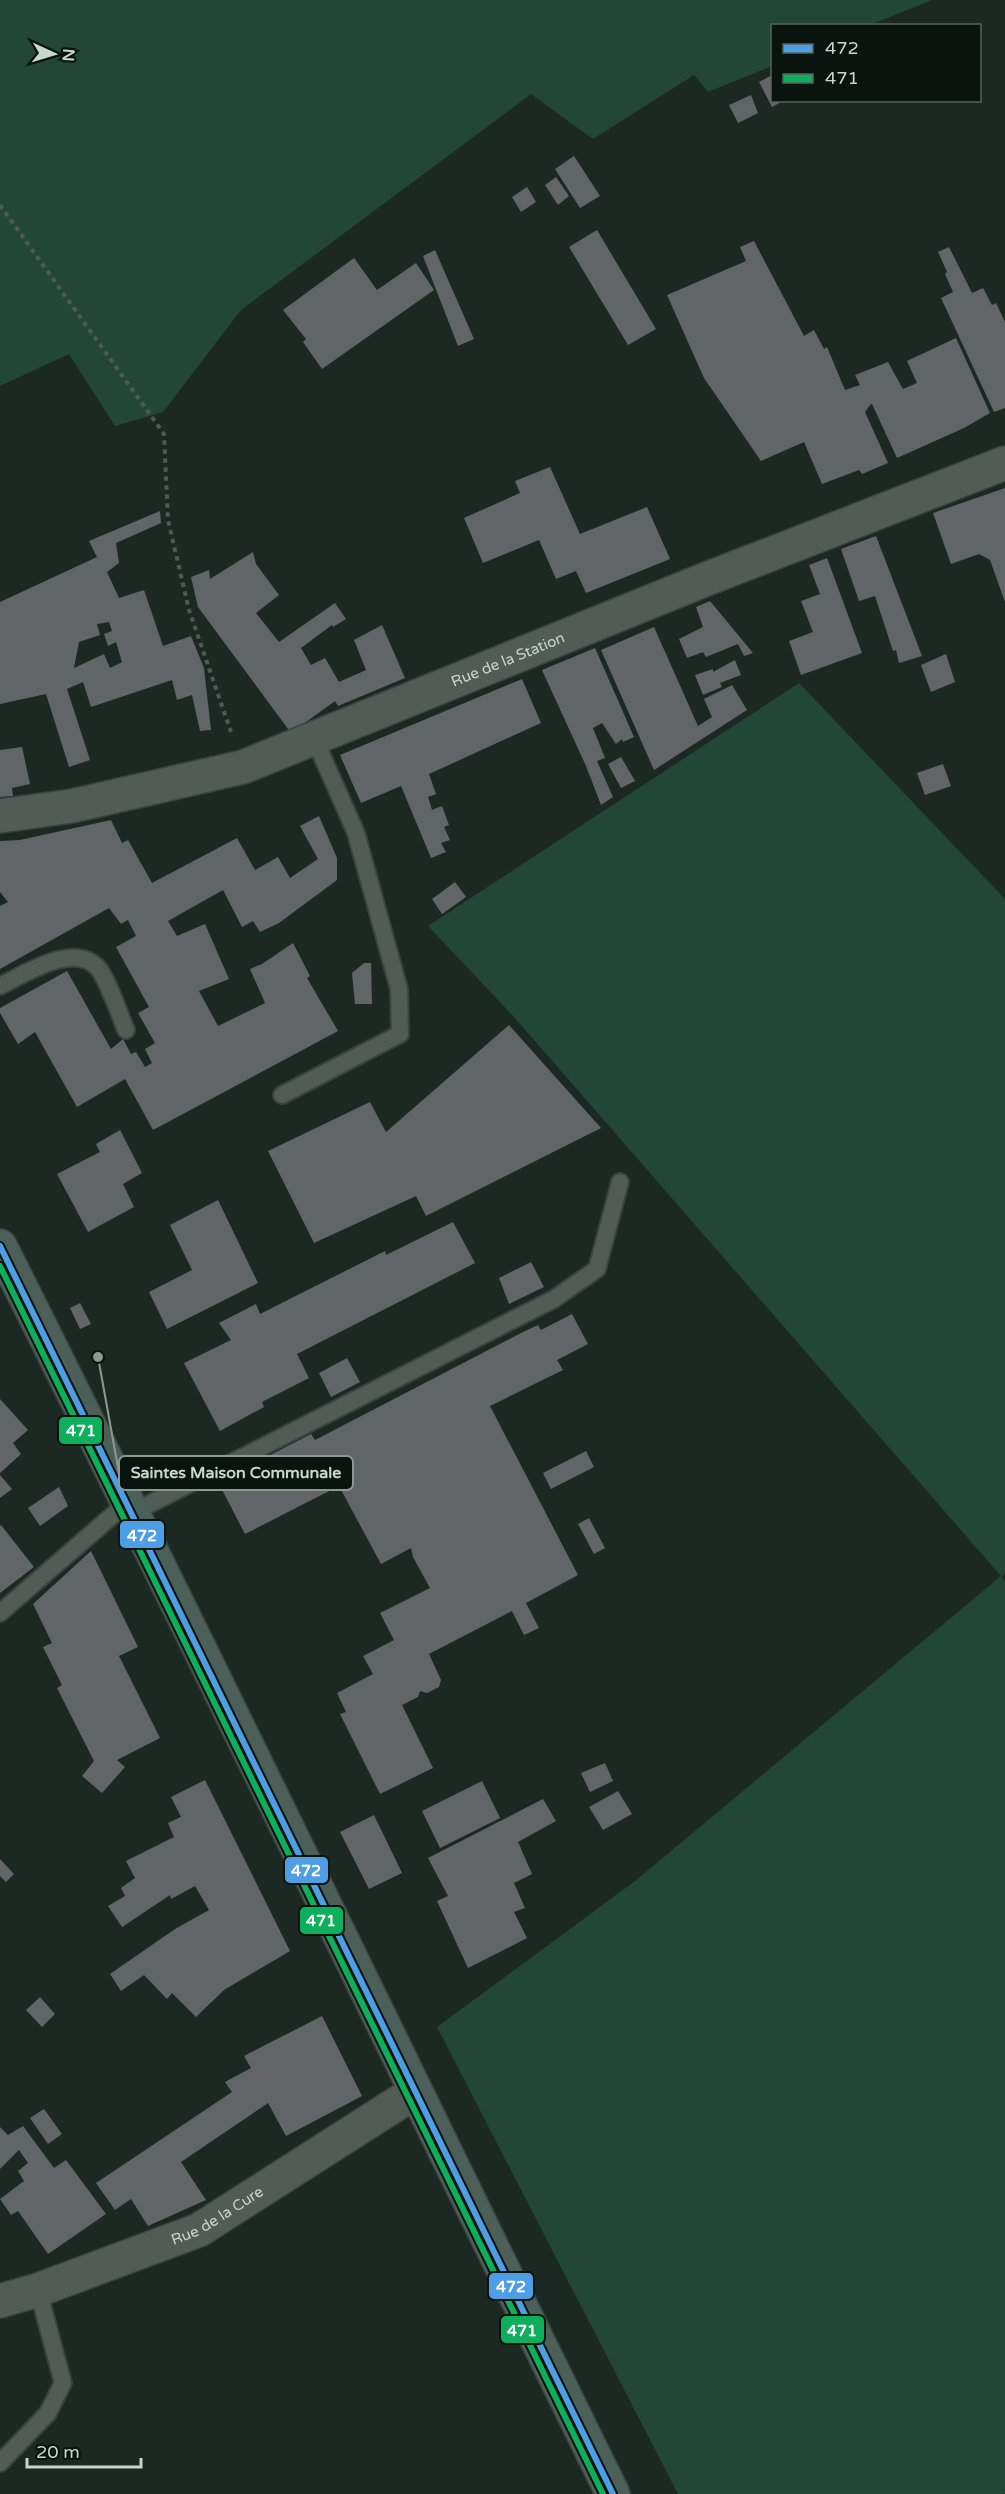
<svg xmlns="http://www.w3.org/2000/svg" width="1005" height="2494" viewBox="0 0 1005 2494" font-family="'Varela Round',sans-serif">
<rect width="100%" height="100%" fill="#1c2923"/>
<g fill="#224736">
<path d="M0,0H932L870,25L772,26V66L708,92L694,75L593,139L531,94L241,310L163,412L115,426L69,354L0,386Z"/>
<path d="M799,683L1005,899V1573L1002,1576L1005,1582V2493L1003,2494H678L437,2027L635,1881L1001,1576L514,1017L428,926Z"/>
</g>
<g fill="#616568" fill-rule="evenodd">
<path d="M772,75V100H785L772,107L759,82Z"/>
<path d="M751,95L758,113L738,123L729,105Z"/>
<path d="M574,156L600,196L580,208L555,169Z"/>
<path d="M556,177L569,196L558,205L545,185Z"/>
<path d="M527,187L536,202L521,212L512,197Z"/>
<path d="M597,230L656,329L628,345L569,247Z"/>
<path d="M754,241L804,336L814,330L824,349L827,347L845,390L860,385L855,375L888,362L903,389L917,383L907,361L956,338L990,413L964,428L897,458L872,404L870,405L865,412L888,463L862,474L859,470L822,484L804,442L761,461L704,378L667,295L746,261L740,247Z"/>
<path d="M949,247L972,293L983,288L992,305L996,303L1005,322V408L994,412L941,298L953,292L945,274L947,272L938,252Z"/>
<path d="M435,250L474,339L458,346L423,256Z"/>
<path d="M354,258L377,290L416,263L434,290L322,369L303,342L306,339L283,310Z"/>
<path d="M550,467L580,534L647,507L670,559L586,593L576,571L556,579L539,540L483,563L464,518L520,493L515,481Z"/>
<path d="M1005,488V602L990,560L979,554L951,564L933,513Z"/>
<path d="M160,511L161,523L116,543L119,563L107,572L119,598L144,590L163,646L191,636L204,668L211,730L200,731L192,695L177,700L172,680L91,707L83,682L67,689L90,760L69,767L46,694L0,704V602L97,557L89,541ZM109,622L112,631L104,634L108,646L116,642L122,662L110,668L104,654L74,668L79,642L100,635L97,624Z"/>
<path d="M876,536L922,656L899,663L896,650L893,651L875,596L859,601L841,549Z"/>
<path d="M253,552L256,564L279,595L256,613L279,642L335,603L346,619L333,627L332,625L301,648L311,665L325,658L339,682L366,670L354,640L382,625L405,678L338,706L335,701L291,733L198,607L191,577L209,570L210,579Z"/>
<path d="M827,558L862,653L801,675L789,641L813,632L801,601L820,594L809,565Z"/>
<path d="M710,601L753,653L744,656L738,644L706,657L703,652L687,658L679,639L703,627L696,607Z"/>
<path d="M654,627L698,726L712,717L704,699L732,685L747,710L654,770L601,650Z"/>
<path d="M595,648L634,737L623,742L622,739L616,744L602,723L593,728L605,758L597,761L613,797L601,805L586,766L542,670Z"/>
<path d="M946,654L955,682L931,692L921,665Z"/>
<path d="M735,660L741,675L720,683L722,687L703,695L695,675L713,669V672Z"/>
<path d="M522,679L541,723L429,774L436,794L428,797L432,810L442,806L449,825L444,827L450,840L441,843L446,852L431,858L401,786L361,803L340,755Z"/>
<path d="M22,747L30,784L12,788L13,796L0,797V750Z"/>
<path d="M621,757L635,781L621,788L608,764Z"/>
<path d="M943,764L951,786L925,795L917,773Z"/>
<path d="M319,816L337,858V880L279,923L260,932L253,921L242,927L223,890L168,921L177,936L205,924L229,979L199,991L218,1026L265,1003L250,969L262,964L293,943L310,976L307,978L338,1031L153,1130L125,1079L77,1107L35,1032L18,1044L0,1013V1008L67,971L111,1049L123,1039L131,1054L136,1052L145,1067L152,1063L145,1049L155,1043L138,1013L149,1007L116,947L136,936L128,920L121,924L109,908L0,969V906L8,902L0,892V841L20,840L111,820L122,843L128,840L152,883L237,838L255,870L278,857L290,878L318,859L300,826Z"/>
<path d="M455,882L466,897L442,914L432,899Z"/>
<path d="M364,963H371L372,1004H355L352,973Z"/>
<path d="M509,1025L601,1128L426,1216L416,1196L314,1243L268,1151L370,1102L386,1132Z"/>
<path d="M120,1130L142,1173L123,1184L134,1207L88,1232L57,1174L100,1152L96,1144Z"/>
<path d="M218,1200L258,1283L167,1329L149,1292L192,1270L170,1225Z"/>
<path d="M453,1222L475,1263L297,1354L309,1378L262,1402L264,1407L220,1431L184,1363L231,1340L219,1323L256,1304L260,1314L385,1251L386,1255Z"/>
<path d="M531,1262L544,1287L509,1304L499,1278Z"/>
<path d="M80,1303L91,1324L80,1329L70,1308Z"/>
<path d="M572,1314L588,1344L557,1360L563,1370L490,1406L578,1575L526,1603L539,1628L524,1635L512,1611L429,1654L441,1680L439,1687L427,1693L420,1691L418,1697L402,1705L433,1768L380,1794L340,1714L346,1712L337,1693L373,1674L363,1656L394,1640L380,1613L430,1588L413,1557L411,1548L381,1564L339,1486L245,1534L218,1482L311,1434L315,1440L525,1331L538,1325L541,1330Z"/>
<path d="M347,1358L360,1382L331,1397L319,1373Z"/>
<path d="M0,1399L28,1430L13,1443L21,1454L0,1473Z"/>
<path d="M586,1451L594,1467L551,1489L543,1473Z"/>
<path d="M0,1475L12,1489L0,1498Z"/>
<path d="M59,1487L68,1506L40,1526L28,1508Z"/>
<path d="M589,1518L605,1548L594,1554L578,1524Z"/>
<path d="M1,1525L34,1567L0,1593V1526Z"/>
<path d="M91,1551L138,1647L119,1656L160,1738L117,1760L125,1767L102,1793L82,1776L94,1761L57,1688L62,1685L43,1647L52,1643L33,1604Z"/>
<path d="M605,1763L613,1781L590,1792L581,1773Z"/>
<path d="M205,1780L290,1951L224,1990L196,2017L172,1993L167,1999L144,1975L121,1991L110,1974L175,1929L209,1910L195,1886L171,1899L170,1895L122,1927L108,1906L125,1896L121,1888L135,1878L126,1861L174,1837L168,1823L181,1817L171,1797Z"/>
<path d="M482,1781L500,1818L440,1848L422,1811Z"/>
<path d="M618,1791L632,1814L603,1830L589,1807Z"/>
<path d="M543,1799L556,1821L518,1842L532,1874L514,1883L525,1908L514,1912L527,1938L468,1968L437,1901L448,1896L428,1858Z"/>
<path d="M374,1815L402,1873L369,1889L340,1832Z"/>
<path d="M0,1859L14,1874L6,1882L0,1876Z"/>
<path d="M40,1997L55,2014L42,2027L26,2010Z"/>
<path d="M322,2016L362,2096L286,2136L268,2103L181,2162L206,2200L148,2226L131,2199L115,2210L96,2183L232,2092L225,2082L251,2068L244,2056Z"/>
<path d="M44,2109L62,2134L48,2144L30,2118Z"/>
<path d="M23,2126L54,2168L66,2160L106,2214L48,2254L18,2211L11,2215L0,2199L24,2181L18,2171L28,2163L19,2150L0,2169V2127L8,2135Z"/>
</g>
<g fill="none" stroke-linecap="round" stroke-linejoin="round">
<g stroke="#39443e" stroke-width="20">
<g id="service">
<path d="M0,986C25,974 73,942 97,967C107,977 120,1016 126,1030"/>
<path d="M282,1095L400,1034L399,989L356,833L315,740"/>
<path d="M134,1512L554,1299L597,1269L620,1182"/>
<path d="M0,1613L129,1501"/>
<path d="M0,2463L48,2413L63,2383L38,2290"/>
</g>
</g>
<g stroke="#39443e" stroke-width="36">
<g id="minor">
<path id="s1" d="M0,816L72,806L243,767L704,580L1005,463"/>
<path id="s2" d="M0,2301L38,2290L199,2230L415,2092"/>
</g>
</g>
<g stroke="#39443e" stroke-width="36">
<path id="primary" d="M0,1246C208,1660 408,2078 613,2494"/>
</g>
<path stroke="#505954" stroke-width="4" stroke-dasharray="4.5 4.5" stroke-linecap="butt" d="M0,205L164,434L168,520L189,610L231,732"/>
<use href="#service" stroke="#525c57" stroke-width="16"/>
<use href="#minor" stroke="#525c57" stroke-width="33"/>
<use href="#primary" stroke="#4d5f59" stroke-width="33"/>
<g stroke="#0a140f" stroke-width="10">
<path id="bus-1" d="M0,1246L613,2494"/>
</g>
<g stroke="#0a140f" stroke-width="10">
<path id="bus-2" d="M0,1266L603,2494"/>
</g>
<use href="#bus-1" stroke="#4d9ee5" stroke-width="6"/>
<use href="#bus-2" stroke="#0daf5c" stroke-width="6"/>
</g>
<g text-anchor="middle" stroke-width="6" stroke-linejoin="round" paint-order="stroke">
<g font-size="15" fill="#c7d6ce" stroke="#0a140f">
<text dy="5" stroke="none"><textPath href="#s1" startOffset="534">Rue de la Station</textPath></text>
<text dy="5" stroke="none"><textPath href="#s2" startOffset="234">Rue de la Cure</textPath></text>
</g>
</g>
<path fill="none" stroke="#8b9992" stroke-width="2" d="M98 1357L119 1473"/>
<circle fill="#8b9992" stroke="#0a140f" stroke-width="2" cx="98" cy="1357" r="6"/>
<rect fill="#0a140f" stroke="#8b9992" stroke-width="2" x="119" y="1456" width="234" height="34" rx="6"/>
<g font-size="16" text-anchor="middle" font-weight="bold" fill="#c7d6ce">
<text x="236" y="1478">Saintes Maison Communale</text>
</g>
<g stroke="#0a140f" stroke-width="2">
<rect x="58" y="1416" width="45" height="29" rx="6" fill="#0daf5c"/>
<rect x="119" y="1520" width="46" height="29" rx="6" fill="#4d9ee5"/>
<rect x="284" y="1856" width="45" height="28" rx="6" fill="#4d9ee5"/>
<rect x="299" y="1906" width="45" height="29" rx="6" fill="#0daf5c"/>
<rect x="488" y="2272" width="46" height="28" rx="6" fill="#4d9ee5"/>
<rect x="500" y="2315" width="45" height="29" rx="6" fill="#0daf5c"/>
</g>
<g font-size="16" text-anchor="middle" font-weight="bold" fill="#fff">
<text x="81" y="1436">471</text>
<text x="142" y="1541">472</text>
<text x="306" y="1876">472</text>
<text x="321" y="1926">471</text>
<text x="511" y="2292">472</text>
<text x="522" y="2336">471</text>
</g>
<rect x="771" y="24" width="210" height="78" fill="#0a140f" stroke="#56625b" stroke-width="1.5"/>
<rect x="783" y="44" width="30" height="9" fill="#4d9ee5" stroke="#56625b" stroke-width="1.5"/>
<text x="825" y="54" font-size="18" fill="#c7d6ce">472</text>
<rect x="783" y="74" width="30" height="9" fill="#0daf5c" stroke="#56625b" stroke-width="1.5"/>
<text x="825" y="84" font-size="18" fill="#c7d6ce">471</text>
<g transform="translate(54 54) rotate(94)" stroke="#0a140f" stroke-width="4.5" paint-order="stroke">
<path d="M0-4.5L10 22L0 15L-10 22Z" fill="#c7d6ce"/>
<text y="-9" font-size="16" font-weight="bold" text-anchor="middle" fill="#c7d6ce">N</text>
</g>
<path d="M27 2458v9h114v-9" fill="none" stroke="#c7d6ce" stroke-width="3"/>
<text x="36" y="2458" font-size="18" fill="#c7d6ce" stroke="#0a140f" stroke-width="4.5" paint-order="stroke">20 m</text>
</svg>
